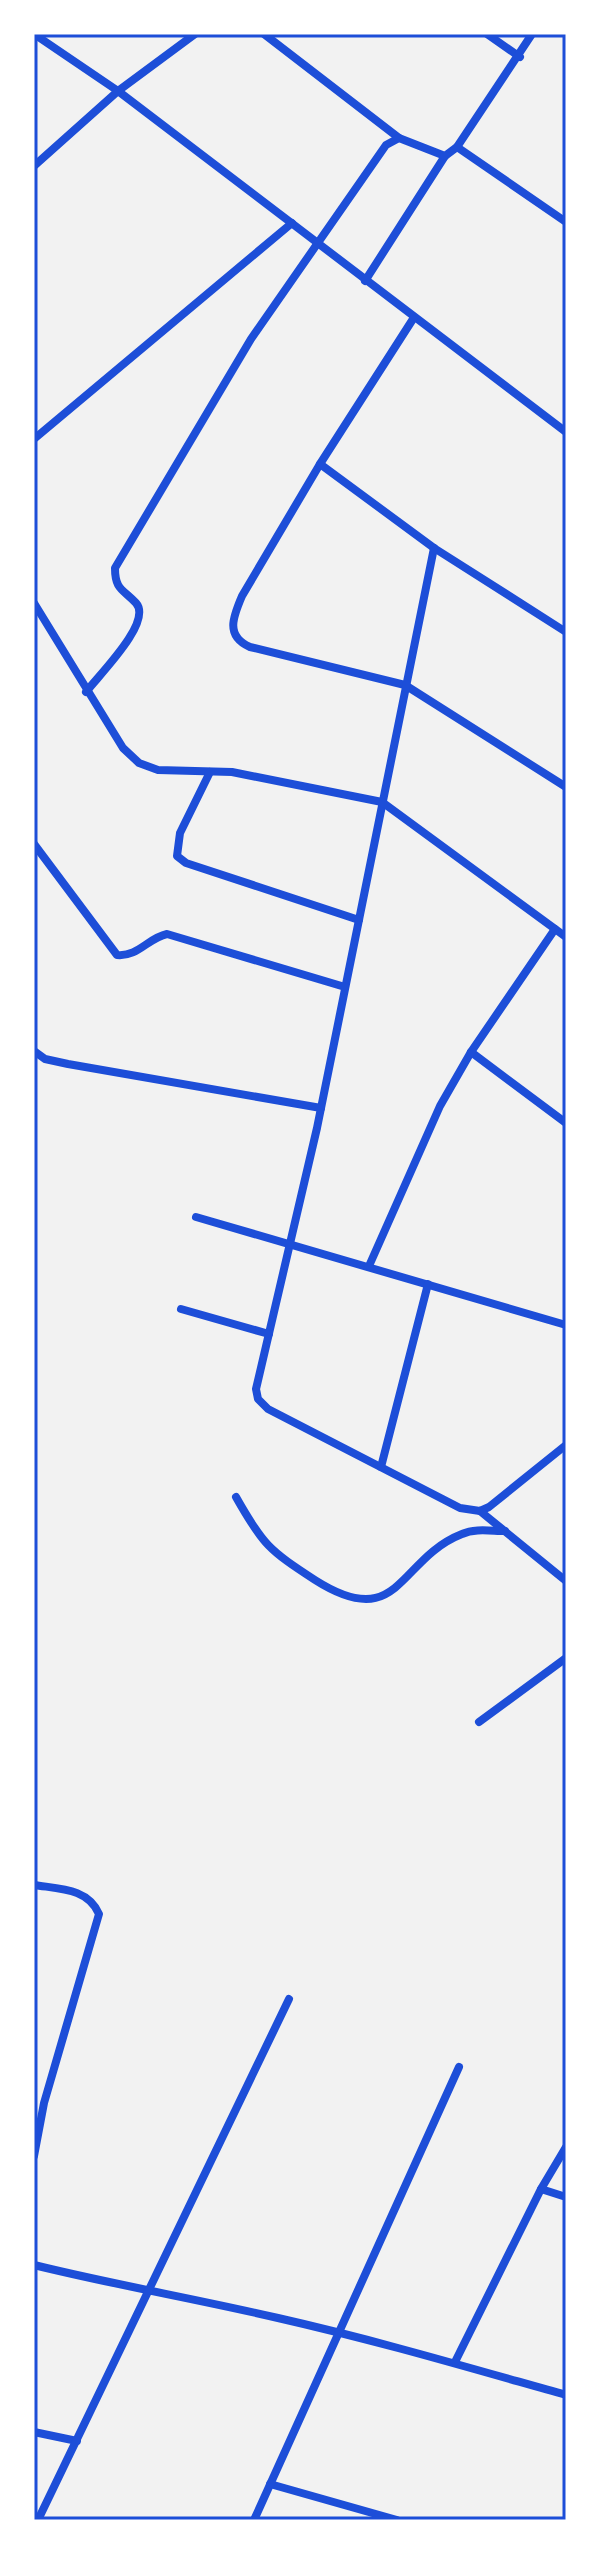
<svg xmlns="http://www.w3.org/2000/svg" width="600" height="2554" viewBox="0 0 600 2554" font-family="'IBM Plex Sans',sans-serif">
<rect width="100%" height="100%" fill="#f2f2f2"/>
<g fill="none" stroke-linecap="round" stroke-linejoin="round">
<g stroke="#1d4ed8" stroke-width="8">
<path d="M34,34L118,91L566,432"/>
<path d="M264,34L399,138"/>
<path d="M487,34L520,57"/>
<path d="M457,147L566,222"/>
<path d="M34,166L118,91L195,34"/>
<path d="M365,281L445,156"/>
<path d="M413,319L320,464L242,596C233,617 225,636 250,647L405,685L566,787"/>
<path d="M34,439L292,223"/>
<path d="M320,464L434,548L566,632"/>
<path d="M434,548L317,1128L256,1389L258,1399L268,1409L460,1508L480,1511L489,1507L566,1445"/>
<path d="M34,603L123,748L139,763L158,770L232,772L382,802L566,937"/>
<path d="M86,692C99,675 153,622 136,603C123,589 115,590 115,568L251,339L386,145L399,138L445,156L457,147L532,34"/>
<path d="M210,772L180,833L177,856L186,863L359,920"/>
<path d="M34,844L117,955C138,957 148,938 167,934L345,987"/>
<path d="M34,1051L45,1059L68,1064L321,1108"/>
<path d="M471,1052L566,1123"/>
<path d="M196,1217L566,1325"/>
<path d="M369,1266L440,1106L471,1052L555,929"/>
<path d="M181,1309L269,1334"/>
<path d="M381,1467L428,1284"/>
<path d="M236,1497C263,1545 269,1550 315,1580C400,1634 398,1559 462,1534C475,1528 491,1531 505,1531"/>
<path d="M480,1511L566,1581"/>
<path d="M479,1722L566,1658"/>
<path d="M34,1885C59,1889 88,1888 99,1914L44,2103L34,2156"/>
<path d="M541,2189L566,2197"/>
<path d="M34,2265C115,2285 197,2299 278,2318C375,2340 470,2368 566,2395"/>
<path d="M455,2362L541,2189L566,2147"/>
<path d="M34,2432L77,2441"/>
<path d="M270,2484L397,2520"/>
<path d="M38,2520L289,1999"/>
<path d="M254,2520L459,2067"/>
</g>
</g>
<rect width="600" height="2554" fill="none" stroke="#ffffff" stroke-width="72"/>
<rect x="36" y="36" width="528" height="2482" fill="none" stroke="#1d4ed8" stroke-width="3"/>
</svg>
